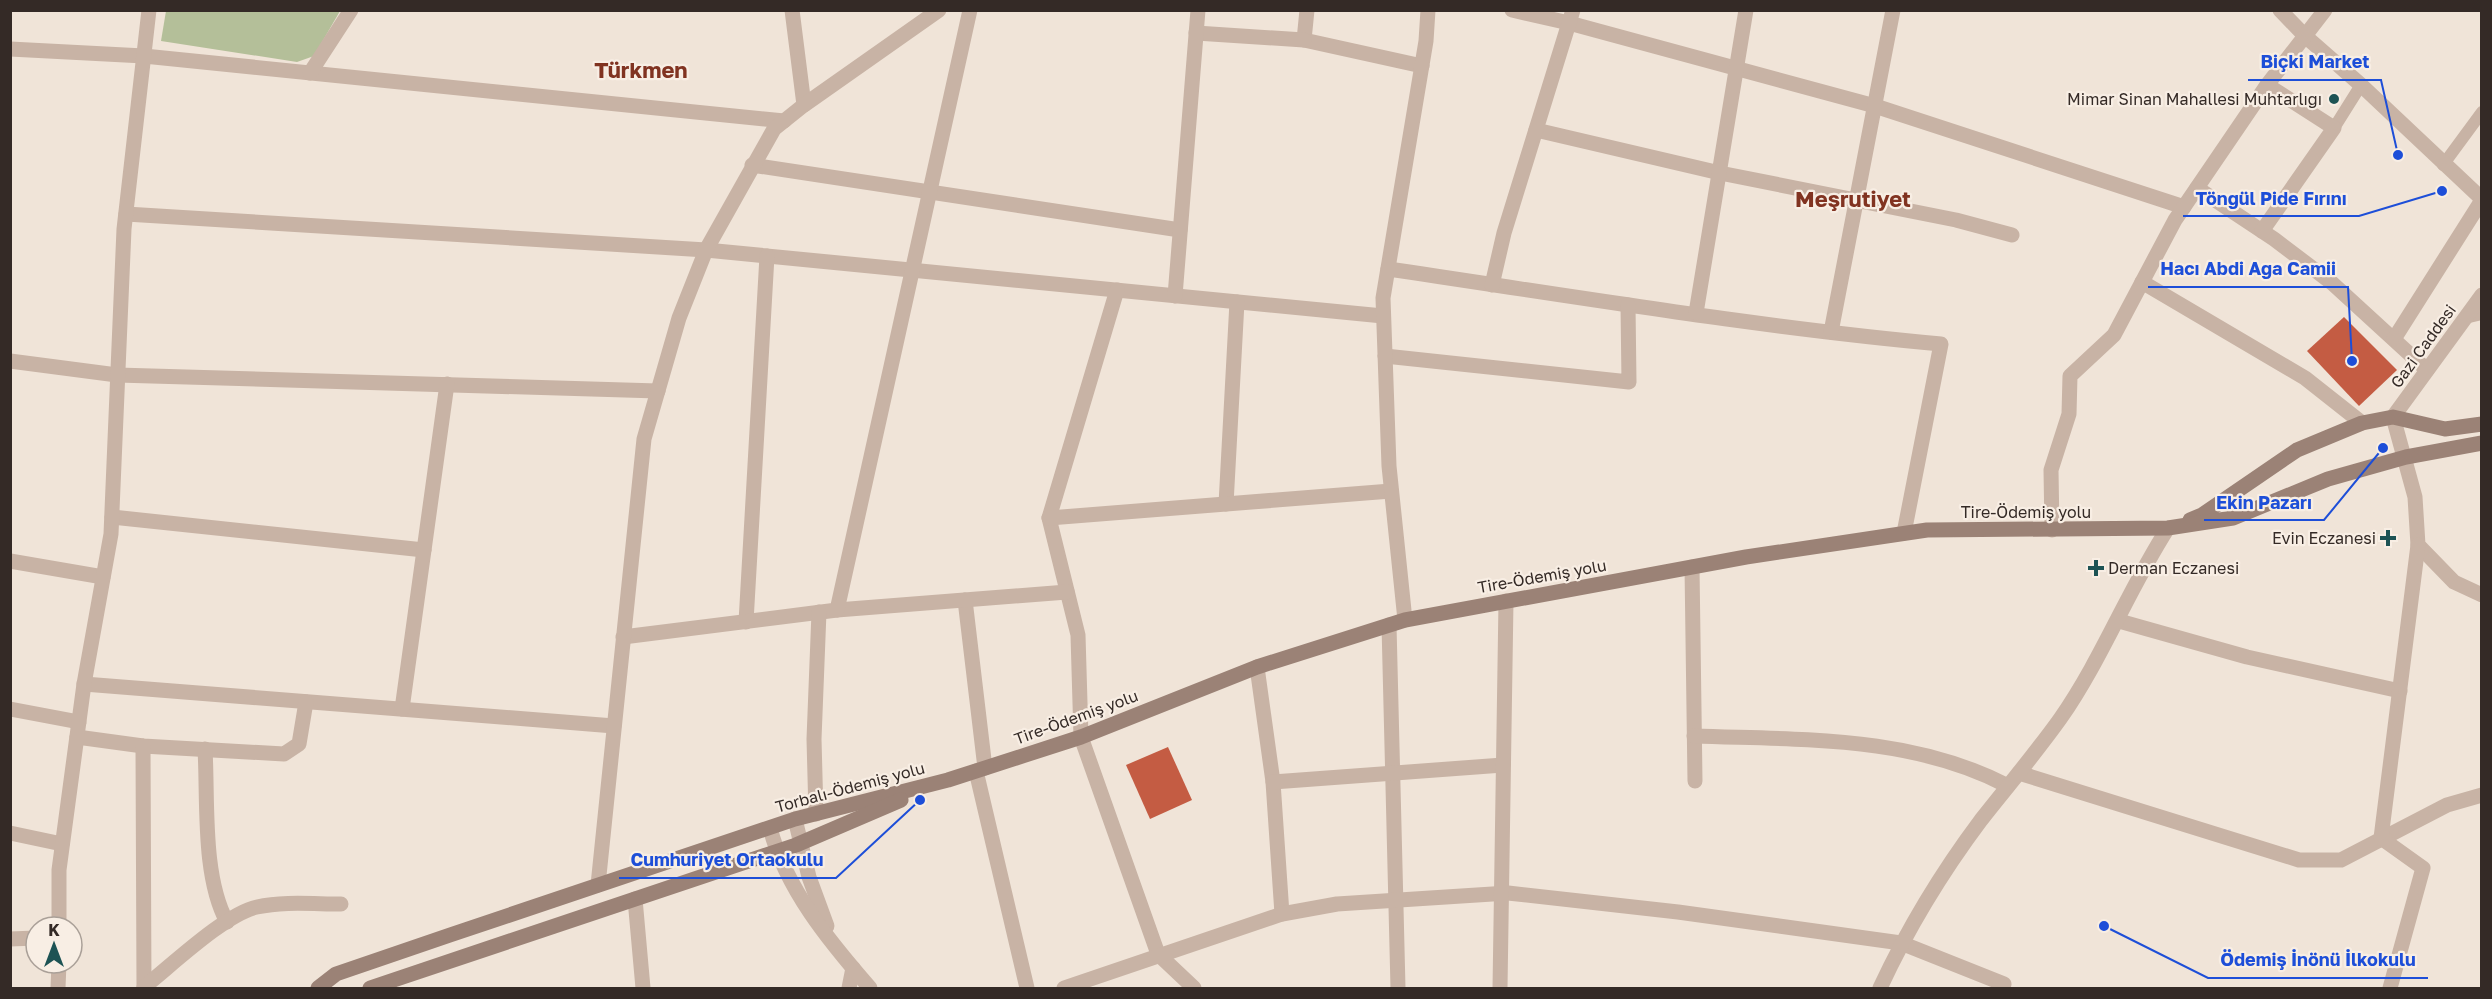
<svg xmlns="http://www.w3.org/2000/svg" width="2492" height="999" viewBox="0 0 2492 999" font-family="'Golos Text',sans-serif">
<rect width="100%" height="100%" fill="#f0e4d8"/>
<path fill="#b4bf99" d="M166,11H340L314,56L297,62L161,41Z"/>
<g fill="#c45c43">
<path d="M2344,317L2397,370L2359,406L2307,351Z"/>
<path d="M1168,747L1192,800L1150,819L1126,765Z"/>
</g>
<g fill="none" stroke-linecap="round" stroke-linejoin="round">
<g stroke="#c8b3a5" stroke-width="12">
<path d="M2334,128L2361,85"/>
<path d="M2443,165L2482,112"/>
<path d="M2465,318L2482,314"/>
</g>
<g stroke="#c8b3a5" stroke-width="15">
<path d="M792,10L804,105"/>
<path d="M1307,10L1304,40L1422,66"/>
<path d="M1512,10L1569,23L1875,106L2184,207"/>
<path d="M2280,10L2305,36L2361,85L2482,199"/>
<path d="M1196,33L1304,40"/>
<path d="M10,49L144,56L784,121"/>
<path d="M310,73L351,10"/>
<path d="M1536,130L1720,173L1956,220L2012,235"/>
<path d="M752,165L1180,230"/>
<path d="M2197,188L2274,239L2332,283L2427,370"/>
<path d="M126,214L706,250L1383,316"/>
<path d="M2262,231L2334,128L2267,85"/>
<path d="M1388,269C1572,296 1756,327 1941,344L1904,533"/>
<path d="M2142,282L2305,378L2362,423"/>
<path d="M1492,285L1504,233L1573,10"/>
<path d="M1117,290L1049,518L1078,635L1081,737L1158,954L1194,988"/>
<path d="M1175,296L1198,10"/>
<path d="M1696,313L1746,10"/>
<path d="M1831,332L1893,10"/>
<path d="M1385,356L1629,382L1628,305"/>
<path d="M10,361L117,375L658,391"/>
<path d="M2393,417L2415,497L2418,545L2454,582L2482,595"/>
<path d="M1226,504L1237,302"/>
<path d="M112,517L424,550"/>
<path d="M1049,518L1391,491"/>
<path d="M2052,530L2051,470L2069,414L2070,376L2114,335L2175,220L2267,85L2325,10"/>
<path d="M10,561L103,577"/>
<path d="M1692,567L1695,781"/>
<path d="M965,600L985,768"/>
<path d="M837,610L1067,592"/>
<path d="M2119,621L2247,657L2400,691"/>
<path d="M746,622L767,256"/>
<path d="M1389,625L1398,988"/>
<path d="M623,637L837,610L970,10"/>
<path d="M1257,667L1273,782L1282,914"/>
<path d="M84,684L614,726"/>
<path d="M10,709L79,722"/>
<path d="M402,709L447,384"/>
<path d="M1694,736C1801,740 1911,735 2008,786"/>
<path d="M77,737L143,746L284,754L299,744L306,702"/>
<path d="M143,746L144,988"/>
<path d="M205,749C208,801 202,876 227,922"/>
<path d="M976,771L1027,988"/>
<path d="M2019,773L2299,860H2341L2447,805L2482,795"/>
<path d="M1273,782L1503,765"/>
<path d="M816,814L814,739L819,612"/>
<path d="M10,833L62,844"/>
<path d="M635,899L643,988"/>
<path d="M10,939L36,938"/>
<path d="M144,987C172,965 225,914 257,907C283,901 314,904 341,904"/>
<path d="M849,988L853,968"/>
<path d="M1064,988L1282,914L1337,904L1508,893L1678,912L1901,943L2004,984L2003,988"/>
<path d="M1500,988L1506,601"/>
<path d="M1880,988C1907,930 1942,872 1981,820C2007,787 2035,754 2060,719C2102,659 2128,590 2168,528"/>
<path d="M2390,988L2423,868L2381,838L2418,545"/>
</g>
<g stroke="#c8b3a5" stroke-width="15">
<path d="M2394,339L2482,200"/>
<path d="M2393,417L2482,295"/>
<path d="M1405,620L1389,466L1383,298L1426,41L1428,10"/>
<path d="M795,819L809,877L827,926"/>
<path d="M770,828C786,889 829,941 870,988"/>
<path d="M598,885L644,439L679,318L706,250L774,129L804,105L939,10"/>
<path d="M59,927V870L84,684L111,534L124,229L149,10"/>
<path d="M58,988L59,963"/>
</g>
<g stroke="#9b8276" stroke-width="15">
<path d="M2190,520L2202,515L2297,450L2362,423L2393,417L2445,429L2482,424"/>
<path d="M318,988L336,974L450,935L795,819L948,780L1081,737L1257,667L1405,620L1746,557L1927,530L2168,528L2233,518L2328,479L2406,457L2482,443"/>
<path d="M370,988L796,845L901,800"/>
</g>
</g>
<g fill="#1d5354" stroke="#f8eee4" stroke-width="2">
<circle cx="2334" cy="99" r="6"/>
<path d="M2385 529h6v6h6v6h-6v6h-6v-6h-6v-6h6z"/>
<path d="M2093 559h6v6h6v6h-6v6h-6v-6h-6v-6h6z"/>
</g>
<g text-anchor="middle" stroke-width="4.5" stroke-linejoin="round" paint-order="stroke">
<g font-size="16" fill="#342a26" stroke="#f8eee4" text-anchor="end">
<text x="2322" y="105">Mimar Sinan Mahallesi Muhtarlığı</text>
<text x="2376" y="544">Evin Eczanesi</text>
<text x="2108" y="574" text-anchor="start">Derman Eczanesi</text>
</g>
<g font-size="16" fill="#342a26" stroke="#f8eee4">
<text transform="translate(2423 346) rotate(-54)" y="6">Gazi Caddesi</text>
<text x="2026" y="518">Tire-Ödemiş yolu</text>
<text transform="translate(1542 576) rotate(-10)" y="6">Tire-Ödemiş yolu</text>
<text transform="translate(1076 717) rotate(-20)" y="6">Tire-Ödemiş yolu</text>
<text transform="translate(850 787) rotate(-15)" y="6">Torbalı-Ödemiş yolu</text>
</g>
<g font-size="22" font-weight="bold" fill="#813321" stroke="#f8eee4">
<text x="641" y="78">Türkmen</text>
<text x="1853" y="207">Meşrutiyet</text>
</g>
</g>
<path fill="none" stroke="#1d4ed8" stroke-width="2" d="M2398 155L2381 80H2248M2442 191L2359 216H2183M2352 361L2348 287H2148M2383 448L2324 520H2204M920 800L836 878H619M2104 926L2208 978H2428"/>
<g fill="#1d4ed8" stroke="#f8eee4" stroke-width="2">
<circle cx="2398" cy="155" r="6"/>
<circle cx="2442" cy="191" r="6"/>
<circle cx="2352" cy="361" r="6"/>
<circle cx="2383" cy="448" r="6"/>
<circle cx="920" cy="800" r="6"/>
<circle cx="2104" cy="926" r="6"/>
</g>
<g font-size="18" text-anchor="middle" font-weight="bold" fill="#1d4ed8" stroke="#f8eee4" stroke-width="4.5" stroke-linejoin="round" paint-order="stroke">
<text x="2315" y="68">Biçki Market</text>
<text x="2271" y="205">Töngül Pide Fırını</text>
<text x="2248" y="275">Hacı Abdi Ağa Camii</text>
<text x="2264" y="509">Ekin Pazarı</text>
<text x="727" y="866">Cumhuriyet Ortaokulu</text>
<text x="2318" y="966">Ödemiş İnönü İlkokulu</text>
</g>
<rect width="2492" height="999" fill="none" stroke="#342a26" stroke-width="24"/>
<g transform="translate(54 945)"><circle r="28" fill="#f8eee4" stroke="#aaa098" stroke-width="1.5"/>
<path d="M0-4.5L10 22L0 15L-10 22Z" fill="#1d5354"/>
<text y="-9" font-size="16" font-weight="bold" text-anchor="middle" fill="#342a26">K</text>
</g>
</svg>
